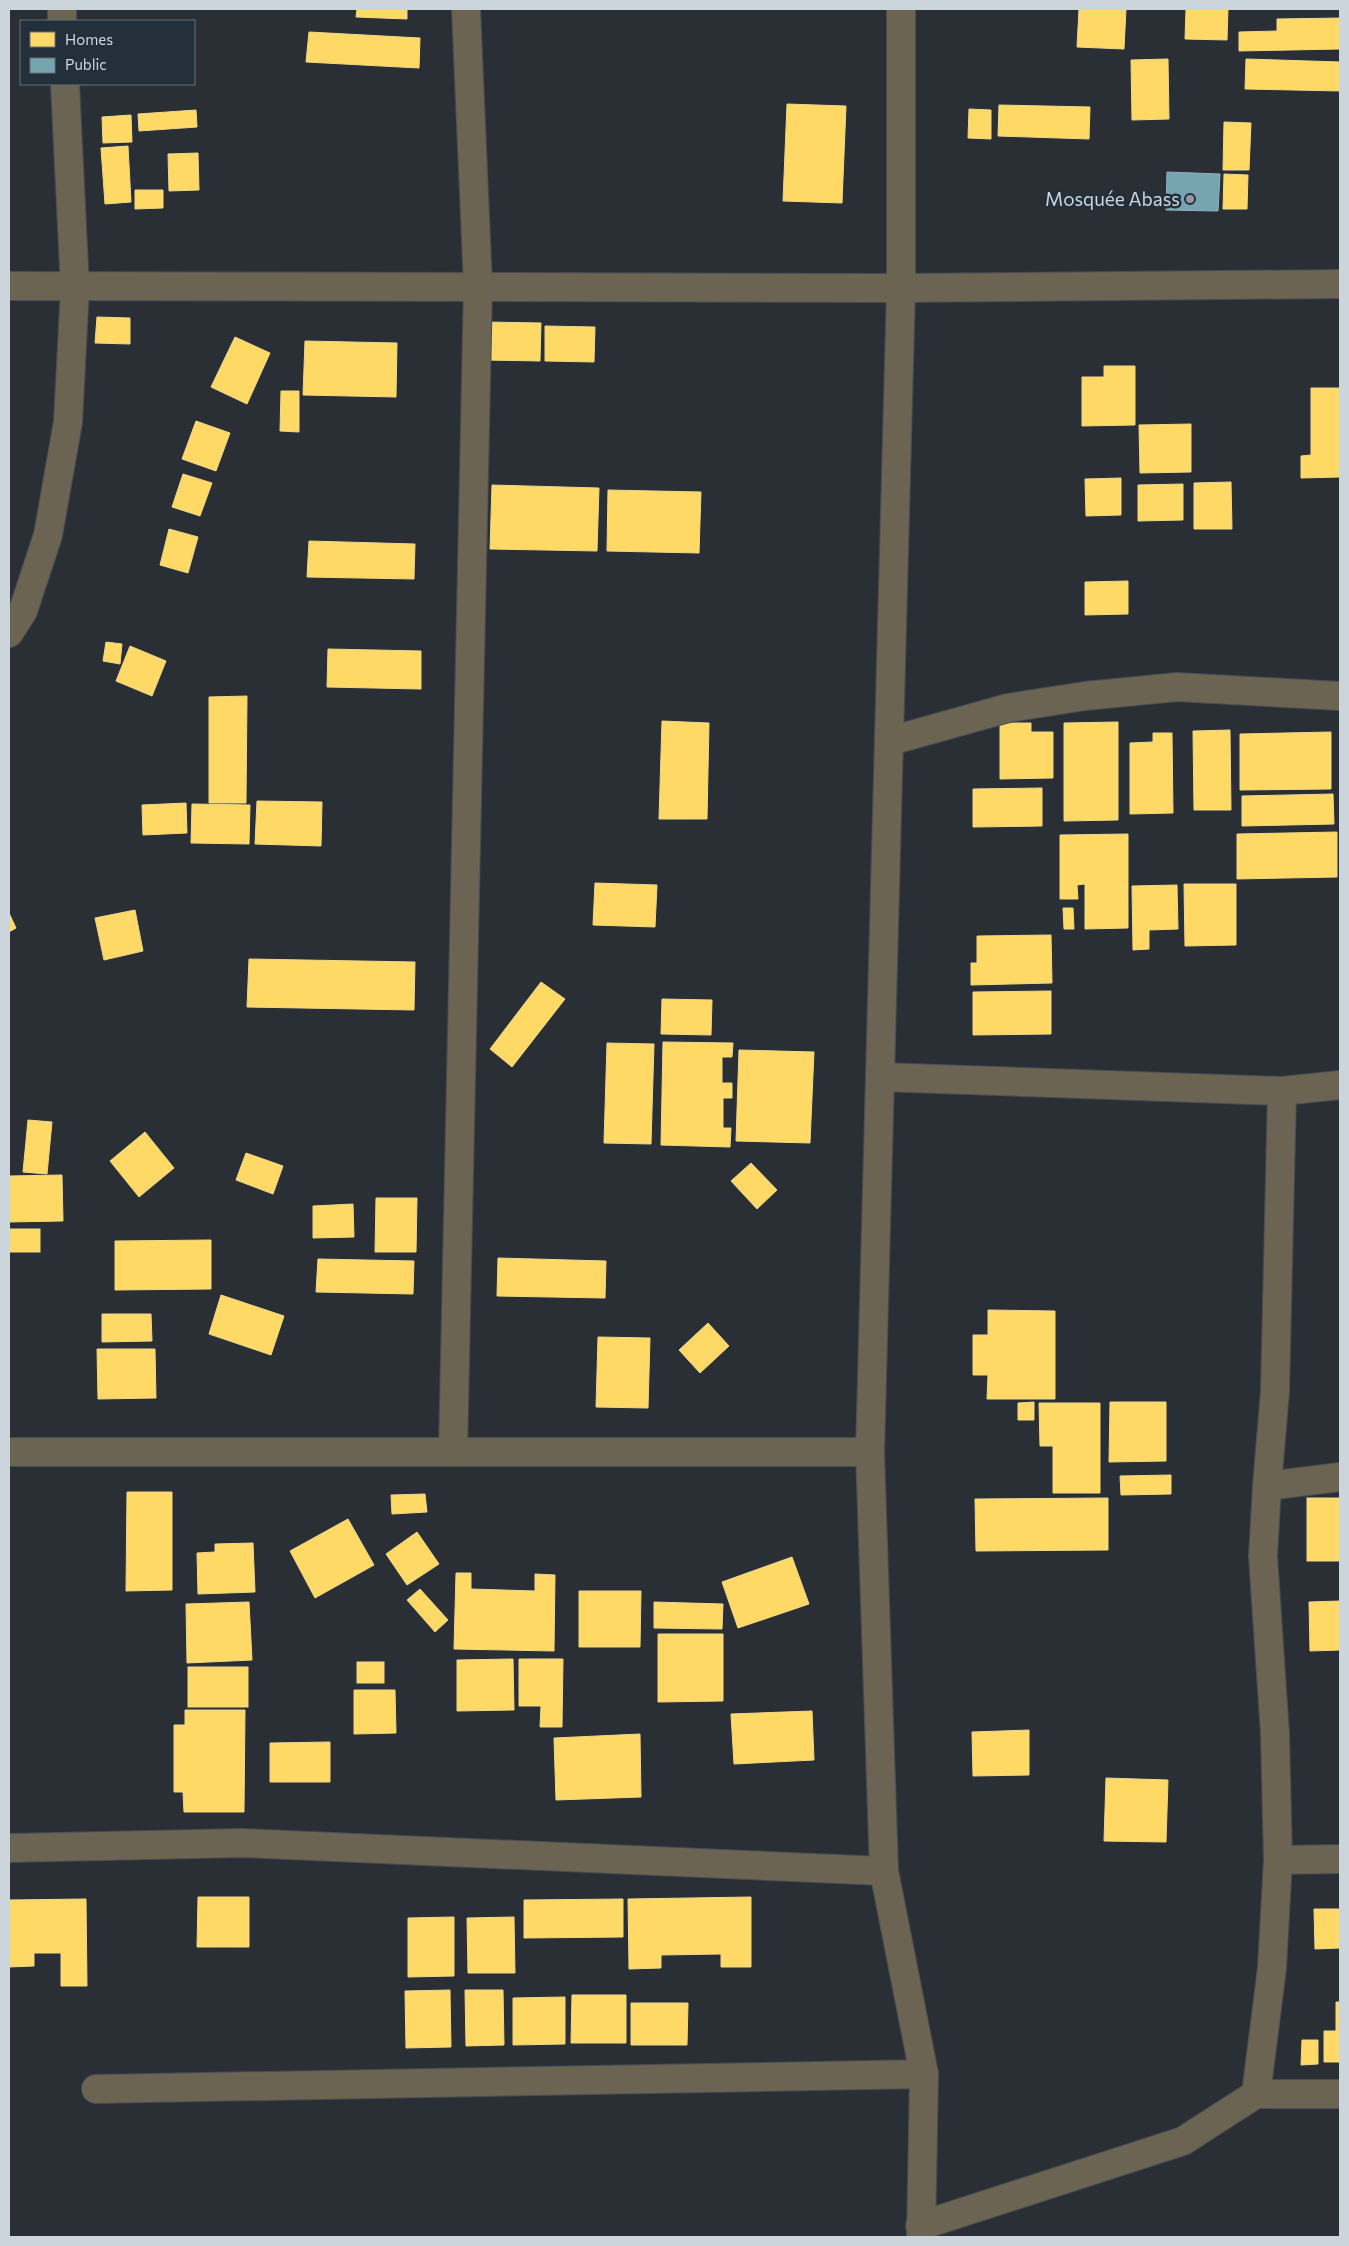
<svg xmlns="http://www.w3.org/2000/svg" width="1349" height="2246" viewBox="0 0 1349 2246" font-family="Commissioner,sans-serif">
<rect width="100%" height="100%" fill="#292f35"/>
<g fill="#ffd966" stroke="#f0d889">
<path d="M357,9H407V19L356,17Z"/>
<path d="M1079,9H1126L1124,49L1077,47Z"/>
<path d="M1186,9H1228L1227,40L1185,39Z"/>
<path d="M1340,18V49L1239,51V32L1277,31V19Z"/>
<path d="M309,32L420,38L419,68L306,62Z"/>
<path d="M1168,59L1169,119L1132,120L1131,60Z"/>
<path d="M1246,59L1340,62V91L1245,89Z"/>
<path d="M787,104L846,106L842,203L783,201Z"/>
<path d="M999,105L1090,107L1089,139L998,136Z"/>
<path d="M969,109L991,110V139L968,138Z"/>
<path d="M196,110L197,127L139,131L138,114Z"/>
<path d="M131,115L132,142L103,143L102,117Z"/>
<path d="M1224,122L1251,123L1249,170H1223Z"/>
<path d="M128,146L131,202L105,204L101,148Z"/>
<path d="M198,153L199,190L169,191L168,154Z"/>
<path d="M1224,174L1248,175L1247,209H1223Z"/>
<path d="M135,190H163V208L135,209Z"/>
<path d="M97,317L130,318V344L95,343Z"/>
<path d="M487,322L541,323L540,361L485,360Z"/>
<path d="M545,326L595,327L594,362L545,361Z"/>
<path d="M235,337L270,353L247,404L211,387Z"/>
<path d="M305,341L397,343L396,397L303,395Z"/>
<path d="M1104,366H1135V425L1082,426V377H1104Z"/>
<path d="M1311,388H1340V477L1301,478V456L1311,455Z"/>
<path d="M281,391H299V432L280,431Z"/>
<path d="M196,421L230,433L216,471L182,459Z"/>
<path d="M1191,424V472L1140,473L1139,425Z"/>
<path d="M183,474L212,483L200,516L172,507Z"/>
<path d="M1121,478V515L1086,516L1085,479Z"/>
<path d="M1231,482L1232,529H1194V483Z"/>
<path d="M1183,484V520L1138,521V485Z"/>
<path d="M492,485L599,488L597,551L490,549Z"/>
<path d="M608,490L701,492L699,553L607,551Z"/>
<path d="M169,529L198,537L188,573L160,565Z"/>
<path d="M309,541L415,544L414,579L307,577Z"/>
<path d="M1128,581V614L1085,615V582Z"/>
<path d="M106,642L122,644L120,664L103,661Z"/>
<path d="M130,646L166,661L152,696L116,681Z"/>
<path d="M328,649L421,651V689L327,687Z"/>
<path d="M247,696L246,803H209V697Z"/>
<path d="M662,721L709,723L707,819H659Z"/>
<path d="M1118,722V820L1064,821V723Z"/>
<path d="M1000,723H1031V732H1053V778L1000,779Z"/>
<path d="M1230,730L1231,810H1194L1193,731Z"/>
<path d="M1331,732V789L1240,790V734Z"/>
<path d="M1153,733H1172L1173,813L1130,814V743L1153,742Z"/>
<path d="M1042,788V826L973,827V789Z"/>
<path d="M1333,794L1334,824L1242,826V796Z"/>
<path d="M257,801L322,802L321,846L255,844Z"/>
<path d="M186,803L187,833L143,835L142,805Z"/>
<path d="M192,804L250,805L249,844L191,843Z"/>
<path d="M1337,832V877L1237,879V834Z"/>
<path d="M1128,834V928L1085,929V884L1077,885L1078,899H1060V835Z"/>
<path d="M595,883L657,885L655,927L593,925Z"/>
<path d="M1184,884H1236V945L1185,946Z"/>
<path d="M1177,885L1178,929L1149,930V949L1133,950L1132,886Z"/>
<path d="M1063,908H1073L1074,929H1064Z"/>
<path d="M135,910L143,951L104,960L95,918Z"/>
<path d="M9,913L16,928L9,932Z"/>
<path d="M1051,935L1052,983L971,985V963H977V936Z"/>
<path d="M249,959L415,962L414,1010L247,1007Z"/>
<path d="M541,982L565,999L512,1067L490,1049Z"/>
<path d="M1051,991V1034L973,1035V992Z"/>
<path d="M662,999L712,1000L711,1035L661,1034Z"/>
<path d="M663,1042L733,1043L732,1057H722V1083H732V1098H723V1128H731L730,1147L661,1145Z"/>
<path d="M607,1043L654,1044L651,1144L604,1143Z"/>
<path d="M739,1050L814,1052L810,1143L736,1141Z"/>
<path d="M28,1120L52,1122L47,1174L23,1172Z"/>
<path d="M145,1132L174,1168L139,1197L110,1161Z"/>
<path d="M246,1153L283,1166L273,1194L236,1180Z"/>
<path d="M751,1163L777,1190L757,1209L731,1181Z"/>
<path d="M62,1175L63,1221L9,1222V1176Z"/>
<path d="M376,1198H417L416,1252H375Z"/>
<path d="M353,1204L354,1237L313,1238V1206Z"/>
<rect x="9" y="1229" width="31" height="23"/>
<path d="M211,1240V1289L115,1290V1241Z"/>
<path d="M498,1258L606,1261L605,1298L497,1296Z"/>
<path d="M318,1259L414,1261L413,1294L316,1292Z"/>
<path d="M221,1295L284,1316L271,1355L209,1334Z"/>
<path d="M988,1310L1055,1311V1399H987L988,1375H973V1335H988Z"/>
<path d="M102,1314H151L152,1341L102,1342Z"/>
<path d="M708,1323L729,1346L700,1373L679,1350Z"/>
<path d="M598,1337L650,1338L648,1408L596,1407Z"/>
<path d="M97,1349H155L156,1398L98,1399Z"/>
<path d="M1034,1402V1420H1018V1403Z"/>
<path d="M1110,1402H1166V1461L1109,1462Z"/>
<path d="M1039,1403H1100V1493H1053V1446H1040Z"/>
<path d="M1171,1475V1494L1121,1495L1120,1476Z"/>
<path d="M127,1492H172V1590L126,1591Z"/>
<path d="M425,1494L427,1512L392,1514L391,1495Z"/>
<path d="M1108,1498V1550L976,1551L975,1499Z"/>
<rect x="1307" y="1498" width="33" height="63"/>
<path d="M348,1519L374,1565L315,1598L290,1551Z"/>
<path d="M417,1532L439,1564L407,1585L386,1554Z"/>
<path d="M253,1543L255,1592L198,1594L197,1553L215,1552V1544Z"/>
<path d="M792,1557L809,1604L738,1628L722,1582Z"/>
<path d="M456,1573H471V1589L535,1591V1574L555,1575L554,1651L454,1649Z"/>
<path d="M420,1589L448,1620L435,1632L407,1600Z"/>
<path d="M579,1591H641L640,1647H579Z"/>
<path d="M1340,1601V1650L1310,1651L1309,1602Z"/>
<path d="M249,1602L252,1660L187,1663L186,1604Z"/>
<path d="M654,1602L723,1604L722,1629L654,1628Z"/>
<path d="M658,1634H723V1701L658,1702Z"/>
<path d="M513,1659L514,1710L457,1711V1660Z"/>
<path d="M519,1659H563L562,1727H540L541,1706H519Z"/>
<rect x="357" y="1662" width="27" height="21"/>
<rect x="188" y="1667" width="60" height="40"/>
<path d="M354,1690H395L396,1733L354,1734Z"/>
<path d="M185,1710H245L244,1812H184L183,1792H174V1725H185Z"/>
<path d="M812,1711L814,1760L734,1764L731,1714Z"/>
<path d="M1029,1730V1775L973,1776L972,1732Z"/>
<path d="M640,1734L641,1797L556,1800L554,1738Z"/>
<path d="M330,1742V1782H270V1743Z"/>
<path d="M1106,1778L1168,1780L1166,1842L1104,1841Z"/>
<path d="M198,1897H249V1947H197Z"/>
<path d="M751,1897V1967H721V1954L661,1955V1968L629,1969L628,1899Z"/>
<path d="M86,1899L87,1986H61V1953H34V1966L9,1967V1900Z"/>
<path d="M623,1899V1937L524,1938V1900Z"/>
<path d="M1314,1909H1340V1948L1315,1949Z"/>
<path d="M454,1917V1976L408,1977V1918Z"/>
<path d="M514,1917L515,1973H468L467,1918Z"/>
<path d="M450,1990L451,2047L406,2048L405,1991Z"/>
<path d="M465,1990H503L504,2045L466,2046Z"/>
<path d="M572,1995H626V2043H571Z"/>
<path d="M565,1997V2044L513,2045V1998Z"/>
<path d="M1336,2002H1340V2062H1324V2031H1336Z"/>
<path d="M631,2003H688L687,2045H631Z"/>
<path d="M1302,2040H1318V2064L1301,2065Z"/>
</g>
<path fill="#76a5af" stroke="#90b3bc" d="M1167,172L1220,174L1218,211L1166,210Z"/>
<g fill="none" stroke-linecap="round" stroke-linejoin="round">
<g stroke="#474d52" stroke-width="30">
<g id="street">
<path d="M62,9V21"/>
<path d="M901,9V288L870,1452L884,1871L924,2074L921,2237"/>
<path d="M9,286L901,288L1340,284"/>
<path d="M9,633L23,611L48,535L68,422L75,288L65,84"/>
<path d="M890,741L1008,708L1085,696L1177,687L1340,696"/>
<path d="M880,1077L1282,1091L1340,1085"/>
<path d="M9,1452H870"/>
<path d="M453,1452L478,286L466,9"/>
<path d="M1267,1486L1340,1477"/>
<path d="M9,1848L242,1843L884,1871"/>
<path d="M1278,1860L1340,1859"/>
<path d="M96,2089L924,2074"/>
<path d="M1256,2094H1340"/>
<path d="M920,2226L1183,2141L1256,2094L1272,1968L1278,1860L1275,1734L1263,1556L1267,1486L1275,1391L1282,1091"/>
</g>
</g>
<use href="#street" stroke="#6b6453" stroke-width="28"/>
</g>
<circle fill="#939aa2" stroke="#23303b" stroke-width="2" cx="1190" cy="199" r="5"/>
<g text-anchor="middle" stroke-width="5" stroke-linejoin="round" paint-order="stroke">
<g font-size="19" fill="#ccd4dc" stroke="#23303b" text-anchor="end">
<text x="1180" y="206">Mosquée Abass</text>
</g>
</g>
<rect width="1349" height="2246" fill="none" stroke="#ccd4dc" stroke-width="20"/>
<rect x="20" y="20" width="175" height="65" fill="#23303b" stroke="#67727b"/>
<rect x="30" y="32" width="25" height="15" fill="#ffd966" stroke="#67727b"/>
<text x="65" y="45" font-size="15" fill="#ccd4dc">Homes</text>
<rect x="30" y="58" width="25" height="15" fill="#76a5af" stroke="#67727b"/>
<text x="65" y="70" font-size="15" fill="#ccd4dc">Public</text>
</svg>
